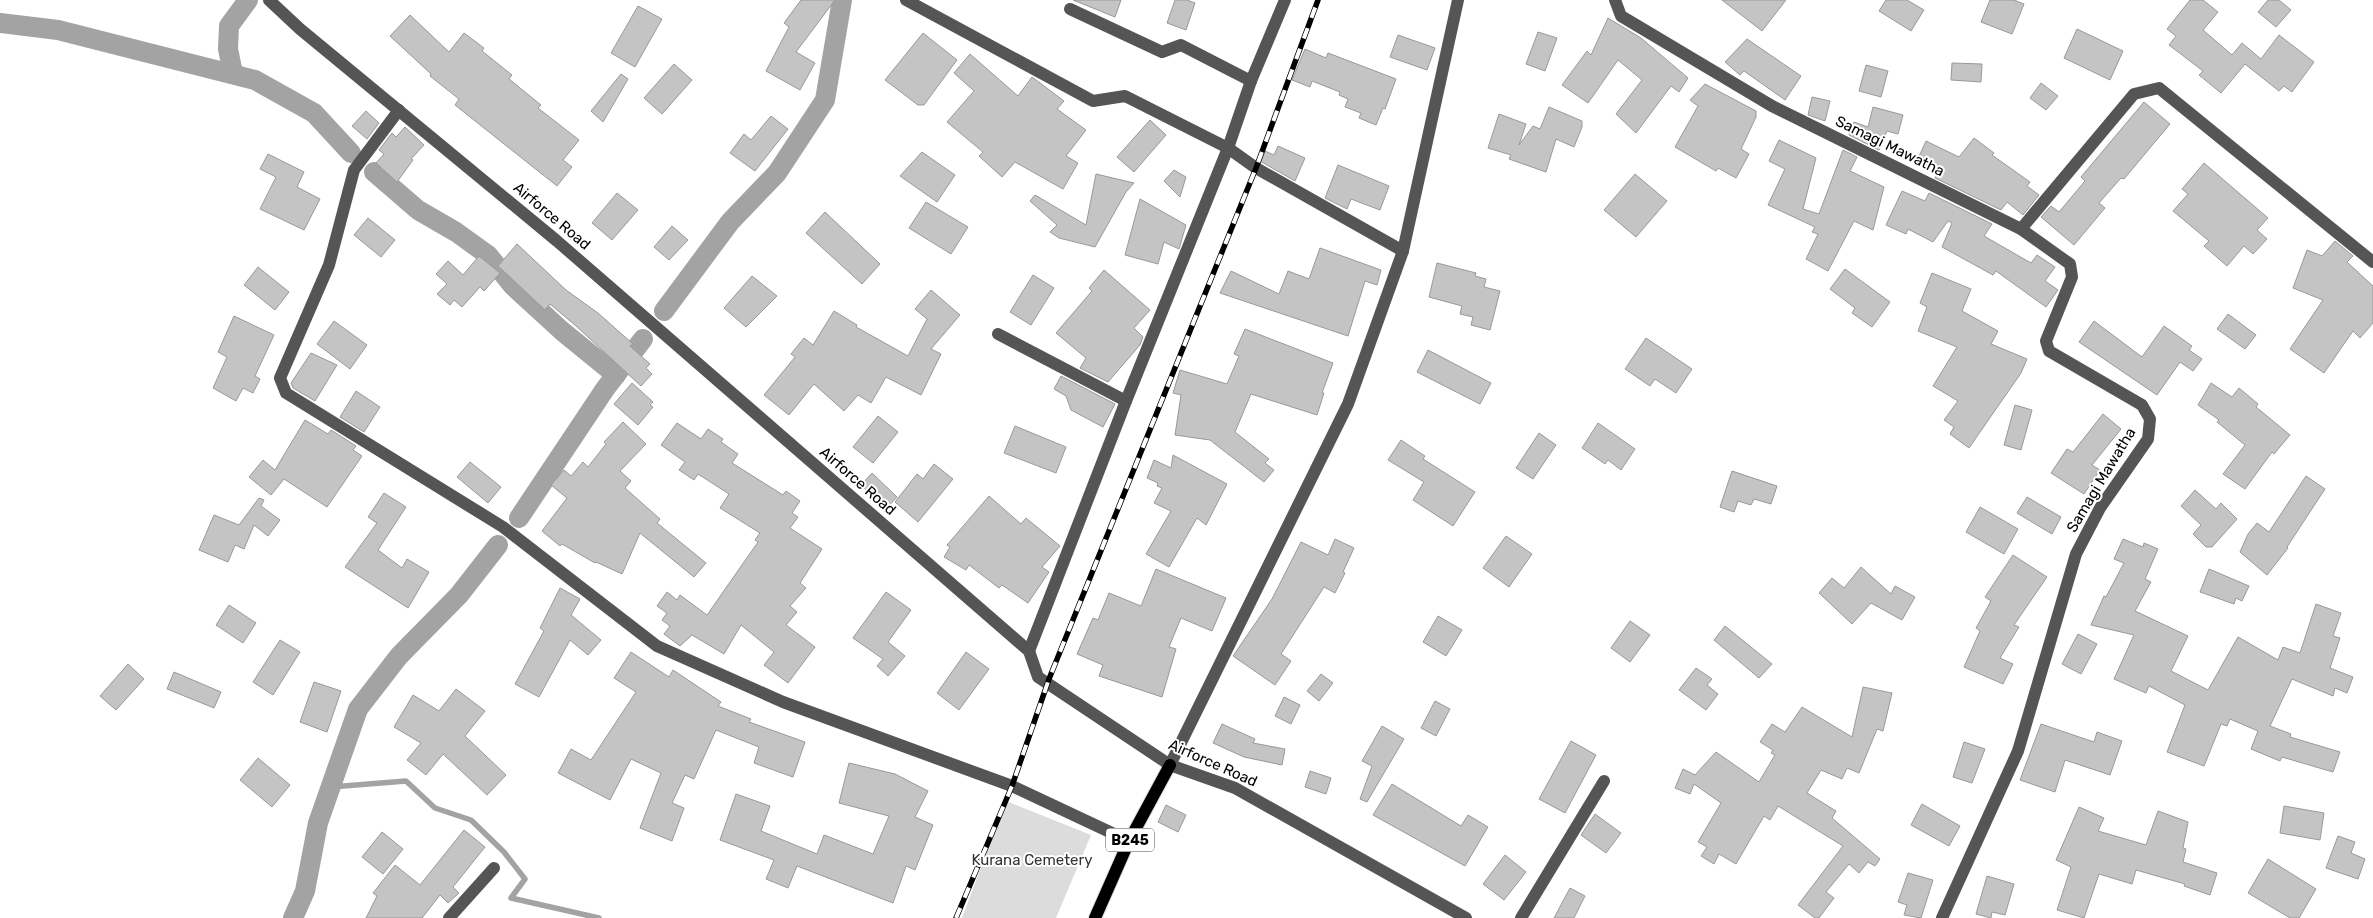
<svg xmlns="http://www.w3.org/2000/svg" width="2373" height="918" viewBox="0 0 2373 918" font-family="Rubik,sans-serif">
<rect width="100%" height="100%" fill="#fff"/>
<path fill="#dcdcdc" d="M1006,801L1091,835L1056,918H962Z"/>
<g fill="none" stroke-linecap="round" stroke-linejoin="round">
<path stroke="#a3a3a3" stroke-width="5.5" d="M331,787L406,781L435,808L471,820L504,852L525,879L511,898L599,918"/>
<g stroke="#a3a3a3" stroke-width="20">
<path d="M0,23L58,30L255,80L314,113L351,153"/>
<path d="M233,73L228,49L229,26L248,0"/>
<path d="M374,172L418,210L456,232L488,255L513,286L562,331L616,375"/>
<path d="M664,311L730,222L777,173L825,100L842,0"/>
<path d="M519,518L605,389L643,339"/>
<path d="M293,918L305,891L318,823L358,709L399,656L459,595L498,545"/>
</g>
</g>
<g fill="#c4c4c4" stroke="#999">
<path d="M801,0H835L796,52L815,63L800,90L766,71L789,27L784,23Z"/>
<path d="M1073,0H1121L1115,17Z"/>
<path d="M1175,0H1187L1195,3L1186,30L1167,23Z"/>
<path d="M1722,0H1786L1762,31Z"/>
<path d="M1886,0H1907L1924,10L1911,31L1879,11Z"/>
<path d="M1990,0H2014L2024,4L2012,34L1981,22Z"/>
<path d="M2190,0H2203L2218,12L2203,30L2232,55L2242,43L2261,59L2279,35L2314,62L2292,92L2284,86L2279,91L2245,64L2221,93L2199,75L2203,71L2169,45L2176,36L2167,29Z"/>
<path d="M2268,0H2279L2291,10L2276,27L2258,12Z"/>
<path d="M638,6L662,19L635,67L611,53Z"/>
<path d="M410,15L449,52L464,33L484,48L482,51L512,75L509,79L541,105L538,108L579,140L563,160L572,167L557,186L455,105L459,99L430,76L431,74L390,36Z"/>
<path d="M1608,18L1641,38L1688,78L1679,92L1671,86L1636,133L1616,114L1642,80L1618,60L1588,103L1562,85L1587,51L1591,55Z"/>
<path d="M2077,29L2123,51L2110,80L2064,58Z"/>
<path d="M1538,32L1557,38L1545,71L1526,64Z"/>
<path d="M923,33L957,60L924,105H918L885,80Z"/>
<path d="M1398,35L1435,48L1427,70L1390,57Z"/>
<path d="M1747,39L1801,76L1785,100L1744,71L1740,75L1725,62Z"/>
<path d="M1305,49L1326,58L1328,53L1396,79L1385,109L1383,108L1376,125L1359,118L1361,113L1345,107L1348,99L1339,95L1340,92L1312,81L1310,87L1292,80Z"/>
<path d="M970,54L1018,96L1032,77L1064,101L1057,109L1086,130L1066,156L1078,163L1063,189L1015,162L1002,177L979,156L983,152L947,122L974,91L954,73Z"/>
<path d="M1952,63L1982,64L1981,82L1951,80Z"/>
<path d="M674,64L692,80L662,114L644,98Z"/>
<path d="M1866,65L1888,71L1881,97L1859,91Z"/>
<path d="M621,74L628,79L603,122L591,111Z"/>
<path d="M2041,83L2058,96L2046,110L2030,98Z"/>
<path d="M1705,84L1756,111V117L1741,149L1749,154L1736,178L1718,168L1716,171L1675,147L1698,106L1690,100Z"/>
<path d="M1812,97L1830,101L1825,121L1808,115Z"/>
<path d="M2144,102L2170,124L2124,179L2121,178L2099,203L2105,208L2074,245L2041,217L2051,206L2059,212L2085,181L2081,177Z"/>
<path d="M1549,107L1582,121V127L1574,147L1556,139L1546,172L1509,159L1511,155L1488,148L1499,114L1526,124L1519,145L1533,126L1540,129Z"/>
<path d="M1873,107L1903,115L1898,134L1887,131L1879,150L1849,135L1854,122L1868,127Z"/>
<path d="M366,111L379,123L367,139L352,126Z"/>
<path d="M771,116L788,129L755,171L730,153L744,134L751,140Z"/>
<path d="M1150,120L1166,135L1134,172L1117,157Z"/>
<path d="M405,127L424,145L411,159L413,160L397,182L376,163L384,154L379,150L392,133L396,137Z"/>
<path d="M1974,138L1994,153L1992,155L2030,182L2027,186L2039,195L2023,215L2007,202L2001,210L1935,178L1938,171L1917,161L1926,141L1959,157Z"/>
<path d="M1779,140L1816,158L1803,209L1819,214L1843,150L1857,157L1850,171L1884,187L1873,230L1854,221L1828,271L1806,259L1818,234L1812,232L1815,227L1768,205L1785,169L1769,161Z"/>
<path d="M1278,146L1305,158L1295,181L1260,161L1265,151L1274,155Z"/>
<path d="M922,152L955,175L937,202L900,176Z"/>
<path d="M268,154L304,172L297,187L320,199L304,230L260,209L276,177L260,169Z"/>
<path d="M2204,163L2268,218L2257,230L2267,239L2253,254L2244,246L2227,266L2204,246L2209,241L2173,211L2188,194L2182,189Z"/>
<path d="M1338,165L1389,186L1380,210L1351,199L1347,209L1325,198Z"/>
<path d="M1174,170L1186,177L1180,197L1164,181Z"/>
<path d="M1096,174L1134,183L1126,192L1095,247L1059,238L1050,232L1057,225L1030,201L1035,195L1086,225Z"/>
<path d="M1635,174L1667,201L1636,237L1604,210Z"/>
<path d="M1902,191L1925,201L1929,193L1992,224L1984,236L2031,263L2037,255L2055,267L2045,281L2058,290L2046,307L1996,271L1993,275L1942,247L1952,223L1948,221L1933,242L1908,229L1906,234L1886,225Z"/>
<path d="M617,193L638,210L612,240L592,223Z"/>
<path d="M1140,199L1186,225L1179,249L1164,242L1158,264L1125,255Z"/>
<path d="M926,202L968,227L951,254L909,228Z"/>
<path d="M825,212L880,264L862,284L806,233Z"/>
<path d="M368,218L395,240L381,257L354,235Z"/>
<path d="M672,226L688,240L669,260L654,247Z"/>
<path d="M2335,241L2353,256L2347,262L2373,286V323L2360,338L2353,331L2324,373L2290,349L2323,300L2293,288L2307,250L2322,256Z"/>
<path d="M517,244L566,290L598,313L633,344L630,346L650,364L646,368L652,374L641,386L576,326L550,304L545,310L498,266Z"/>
<path d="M1320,248L1381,270L1377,285L1365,281L1348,336L1220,293L1231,271L1279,294L1288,271L1309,279Z"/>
<path d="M479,256L500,273L484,291L480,287L462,307L454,300L450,305L437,294L447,284L436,274L448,261L463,275Z"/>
<path d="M1437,263L1476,273L1475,276L1486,279L1484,287L1500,291L1490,330L1471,325L1473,317L1460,314L1462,306L1429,297Z"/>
<path d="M258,267L289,292L275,310L244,285Z"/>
<path d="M1845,269L1890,302L1872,327L1852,313L1855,308L1830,289Z"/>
<path d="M1104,270L1150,310L1134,328L1143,337L1140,345L1108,382L1080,368L1086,358L1056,333L1092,291L1089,288Z"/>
<path d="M1932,273L1971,289L1962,311L1998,331L1991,344L2027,359L2021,373L1969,448L1950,434L1954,427L1944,420L1958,401L1933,386L1957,347L1918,331L1927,307L1920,303Z"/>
<path d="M1033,275L1054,288L1031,325L1010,312Z"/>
<path d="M752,276L777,296L746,327L724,308Z"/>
<path d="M931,290L960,315L931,349L941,354L921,395L886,377L871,403L858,395L844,411L814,384L789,415L764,395L795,357L791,354L804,338L813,345L834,311L857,325L856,327L908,356L927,319L915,309Z"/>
<path d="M2228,314L2256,335L2245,349L2217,329Z"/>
<path d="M234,316L274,335L255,376L260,379L253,393L243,388L236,401L213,388L227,357L218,352Z"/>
<path d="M334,321L367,345L350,369L317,344Z"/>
<path d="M2094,321L2142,357L2164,326L2192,346L2189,350L2202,359L2193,371L2180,362L2157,395L2079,342Z"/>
<path d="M1245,329L1333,363L1322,393H1324L1317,415L1251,394L1235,432L1269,459L1265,463L1274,470L1264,482L1210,440L1175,435L1181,395L1173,393L1180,370L1227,384L1239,356L1234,354Z"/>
<path d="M1646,338L1692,369L1676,393L1655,379L1650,386L1625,369Z"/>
<path d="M1428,350L1491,383L1480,404L1417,372Z"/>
<path d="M311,353L337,365L315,401L293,388L291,383Z"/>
<path d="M1061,376L1115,404L1103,427L1071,410L1066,396L1054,389Z"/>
<path d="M632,383L653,402L650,405L653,407L638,425L614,404Z"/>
<path d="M2211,383L2232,397L2239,388L2258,404L2256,407L2290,435L2274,454L2272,452L2245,489L2223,474L2245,445L2217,422L2219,420L2198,405Z"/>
<path d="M356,391L380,407L364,432L340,417Z"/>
<path d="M2015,405L2032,410L2021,450L2004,445Z"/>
<path d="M2103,414L2121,429L2092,465L2100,470L2084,494L2051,473L2067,449L2073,452Z"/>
<path d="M878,416L898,432L873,463L853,447Z"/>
<path d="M305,420L328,434L331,430L356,446L353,450L362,456L327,507L284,479L271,495L249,477L263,460L275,470Z"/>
<path d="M623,422L646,444L620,471L631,481L625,488L660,519L657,523L706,563L694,577L640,533L622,574L596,562L595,563L562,544L560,546L542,531L567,498L551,485L564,470L571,476L583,462L588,467L606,444L604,442Z"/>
<path d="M677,423L701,439L708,429L723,439L721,442L738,454L732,463L783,495L786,491L800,501L792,513L798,517L790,528L822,549L800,583L806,588L790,606L797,612L786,625L815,647L788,683L764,665L774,652L741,625L724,654L692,635L680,646L664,634L670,626L662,620L667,613L657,606L667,592L677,600L680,595L707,615L758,542L755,540L760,533L720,508L729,494L698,474L694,480L679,470L685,462L661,445Z"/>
<path d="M1598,423L1635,449L1621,470L1608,460L1605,464L1582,448Z"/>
<path d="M1015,426L1066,447L1056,473L1004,453Z"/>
<path d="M1539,433L1556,445L1533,479L1516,468Z"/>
<path d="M1401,440L1425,456L1423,459L1475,492L1453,526L1413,500L1424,482L1388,460Z"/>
<path d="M1173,455L1227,484L1206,525L1197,518L1169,567L1146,554L1171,511L1154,503L1162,488L1157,486L1158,483L1147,478L1154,460L1171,468Z"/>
<path d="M470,462L501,487L488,503L457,477Z"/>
<path d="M934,464L953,479L918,522L895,502L917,474L923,479Z"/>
<path d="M1732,471L1777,486L1771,504L1754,499L1751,505L1738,501L1734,512L1720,507Z"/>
<path d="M872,473L897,497L886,509L861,485Z"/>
<path d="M2306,476L2325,489L2287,547L2288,548L2267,575L2240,552L2248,534L2257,523L2269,532Z"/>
<path d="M2195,490L2216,509L2221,503L2237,519L2212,547H2206L2193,534L2201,525L2181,506Z"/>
<path d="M384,493L406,507L378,550L402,568L407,559L429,572L408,608L345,567L377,523L368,517Z"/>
<path d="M989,496L1021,524L1026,518L1060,546L1042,567L1049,572L1028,603L1002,585L999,588L969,565L966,570L944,557L950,547L947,545Z"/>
<path d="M2027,497L2061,517L2052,534L2017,513Z"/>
<path d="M259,498L264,500L261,506L280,520L268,536L254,525L244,549L235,545L228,562L199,550L214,515L239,525Z"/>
<path d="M1980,507L2018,529L2004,554L1966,532Z"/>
<path d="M1506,536L1532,554L1509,587L1483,568Z"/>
<path d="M1335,539L1354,548L1343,572L1345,573L1335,593L1324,587L1281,654L1291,661L1275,685L1233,656L1272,599L1301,542L1328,555Z"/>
<path d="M2123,539L2143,547L2144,543L2158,549L2145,579L2151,582L2135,611L2188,636L2171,671L2208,690L2238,637L2278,660L2283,647L2300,653L2316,604L2341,613L2333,636L2340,638L2330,668L2353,677L2347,693L2335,688L2333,696L2292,679L2270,726L2291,734L2290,737L2340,752L2333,772L2282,757L2280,761L2251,749L2258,731L2230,719L2227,726L2221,724L2204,766L2167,752L2185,705L2149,686L2146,693L2114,679L2134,635L2091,625L2104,596L2106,597L2124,563L2114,559Z"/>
<path d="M2013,555L2047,577L2014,625L2019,627L2000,658L2013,664L2003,684L1964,667L1980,631L1976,628L1991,601L1985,597Z"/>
<path d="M1861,567L1891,594L1895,586L1915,597L1902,620L1871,603L1852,624L1819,593L1832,578L1844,588Z"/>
<path d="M1156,569L1226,598L1212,631L1181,618L1169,647L1176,649L1162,697L1099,676L1103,665L1077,654L1093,618L1098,620L1109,593L1141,606Z"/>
<path d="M2209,569L2249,586L2242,601L2236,598L2234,604L2200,592Z"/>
<path d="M560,588L580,599L571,615L601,640L588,655L570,640L539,697L515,684L544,631L540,628Z"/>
<path d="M886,592L911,610L888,642L905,656L888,676L877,666L883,659L853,638Z"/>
<path d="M229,605L256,623L243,643L216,625Z"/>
<path d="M1438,616L1462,630L1446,656L1423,642Z"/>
<path d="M1630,621L1650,635L1630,662L1611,648Z"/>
<path d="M1725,626L1772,664L1759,678L1714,640Z"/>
<path d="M2078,634L2097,644L2081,674L2062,664Z"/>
<path d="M280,640L300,652L273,695L253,682Z"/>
<path d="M631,652L669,677L673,670L721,702L718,706L751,719L749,722L805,742L793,777L754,763L759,747L716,730L694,779L685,775L672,803L684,808L672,841L640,828L661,773L631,759L610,800L558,773L571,749L591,760L636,692L614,678Z"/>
<path d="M966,652L989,669L959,710L937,693Z"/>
<path d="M128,664L144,679L116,710L100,696Z"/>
<path d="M1696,668L1712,679L1707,685L1718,694L1706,710L1679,690Z"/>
<path d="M174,672L221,692L214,708L167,689Z"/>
<path d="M1321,674L1333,683L1319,701L1307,691Z"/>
<path d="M314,682L341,691L327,732L300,722Z"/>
<path d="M1863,687L1892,693L1883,731L1877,729L1859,773L1847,768L1842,779L1821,770L1807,793L1836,811L1832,818L1880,859L1875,866L1868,862L1859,873L1849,864L1826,892L1834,898L1819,918H1815L1798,905L1843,846L1778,806L1770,820L1764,816L1736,864L1719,854L1714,864L1701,856L1707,847L1698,842L1721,803L1694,784L1690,794L1675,788L1683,769L1695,775L1716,752L1759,782L1775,755L1771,753L1773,750L1760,742L1772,724L1785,732L1802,707L1852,737Z"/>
<path d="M456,689L485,711L465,736L506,775L487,795L443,754L426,775L407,760L421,743L394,727L413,695L439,711Z"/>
<path d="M1284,697L1300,705L1291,724L1275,716Z"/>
<path d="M1435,701L1450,709L1436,736L1421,728Z"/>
<path d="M1222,724L1255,739L1253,743L1285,749L1282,765L1244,757L1213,743Z"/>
<path d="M2041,724L2094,742L2097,732L2122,741L2110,775L2065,760L2055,792L2020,780Z"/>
<path d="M1382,726L1404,739L1367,802L1360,799L1372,766L1362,761Z"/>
<path d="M1571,741L1596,755L1565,813L1539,799Z"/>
<path d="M1964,742L1985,749L1972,783L1953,777Z"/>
<path d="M258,758L290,785L272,807L240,780Z"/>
<path d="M849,763L895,774L928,791L915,817L933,825L915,870L906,866L893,903L797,866L788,888L766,879L774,860L720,840L736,794L770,806L761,831L817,854L824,835L873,854L889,816L839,803Z"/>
<path d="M1310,771L1331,778L1326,794L1305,787Z"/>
<path d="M1392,784L1461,826L1468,815L1488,827L1465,866L1373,815Z"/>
<path d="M1922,804L1960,826L1949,846L1911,825Z"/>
<path d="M1166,805L1186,815L1178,832L1158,822Z"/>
<path d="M2284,806L2324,813L2320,840L2280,833Z"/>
<path d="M2079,807L2104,818L2098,831L2146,845L2158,811L2188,822L2183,848L2186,849L2183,862L2217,873L2210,895L2184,886L2185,884L2136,870L2132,884L2099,874L2084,918L2057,910L2071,867L2056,860Z"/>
<path d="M1595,814L1621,833L1606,853L1581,835Z"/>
<path d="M464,830L485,847L453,887L459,893L448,903L440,895L422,918H366L377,896L373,893L395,865L420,885Z"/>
<path d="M382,832L403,849L383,874L362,857Z"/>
<path d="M2338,836L2355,842L2351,853L2365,859L2358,879L2326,868Z"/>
<path d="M1505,855L1526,872L1504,900L1483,884Z"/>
<path d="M2268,859L2316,889L2299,918H2290L2248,893Z"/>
<path d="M1908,873L1933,880L1921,918L1904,915L1907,905L1898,902Z"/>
<path d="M1987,876L2014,884L2005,915L1992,912L1991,918L1976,914Z"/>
<path d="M1570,888L1585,896L1574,918H1554Z"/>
</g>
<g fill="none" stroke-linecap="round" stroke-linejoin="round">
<g stroke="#dbdbdb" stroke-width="14">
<path id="major" d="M1095,918L1129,841L1170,765"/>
</g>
<g stroke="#555" stroke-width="12">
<path d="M269,0L300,29L557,241L1029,651L1038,677L1170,765L1235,788L1466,918"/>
<path d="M906,0L1093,101L1125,96L1228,148L1256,168L1403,251"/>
<path d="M1615,0L1621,16L1772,106L2021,229L2070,264L2072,277L2046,341L2049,351L2142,405L2150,419L2148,439L2100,508L2076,554L2018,751L1942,918"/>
<path d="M1070,9L1162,52L1181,45L1251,81"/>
<path d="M399,110L354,170L329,265L280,378L286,393L503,527L657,646L783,702L1012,786L1129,841"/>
<path d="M2021,229L2134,94L2159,88L2373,262"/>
<path d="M998,334L1126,401"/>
<path d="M1029,651L1126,401L1228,148L1251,81L1285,0"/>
<path d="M1170,765L1348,404L1403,251L1458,0"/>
<path d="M449,918L494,868"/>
<path d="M1521,918L1604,781"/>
</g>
<use href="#major" stroke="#000" stroke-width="12"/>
<g stroke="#000" stroke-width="5.5">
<path id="rail" d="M956,918L1012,786L1049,679L1256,168L1318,0"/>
</g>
<use href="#rail" stroke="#fff" stroke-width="4" stroke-dasharray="11" stroke-linecap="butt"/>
</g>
<g text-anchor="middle" stroke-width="4" stroke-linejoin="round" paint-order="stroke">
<rect fill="#fff" stroke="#4c4c4c" stroke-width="1" x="1106" y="828.5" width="48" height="23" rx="4"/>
<g font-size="14" font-weight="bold" fill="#000">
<text x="1130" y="845">B245</text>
</g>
<g font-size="15" fill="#000" stroke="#fff">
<text transform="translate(1890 146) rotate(26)" y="5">Samagi Mawatha</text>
<text transform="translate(552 216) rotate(40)" y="5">Airforce Road</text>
<text transform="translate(2101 480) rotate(-59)" y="5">Samagi Mawatha</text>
<text transform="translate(858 481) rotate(41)" y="5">Airforce Road</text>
<text transform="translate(1213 763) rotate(24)" y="5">Airforce Road</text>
</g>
<g font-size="15" fill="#333" stroke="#fff">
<text x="1032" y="865">Kurana Cemetery</text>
</g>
</g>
</svg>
